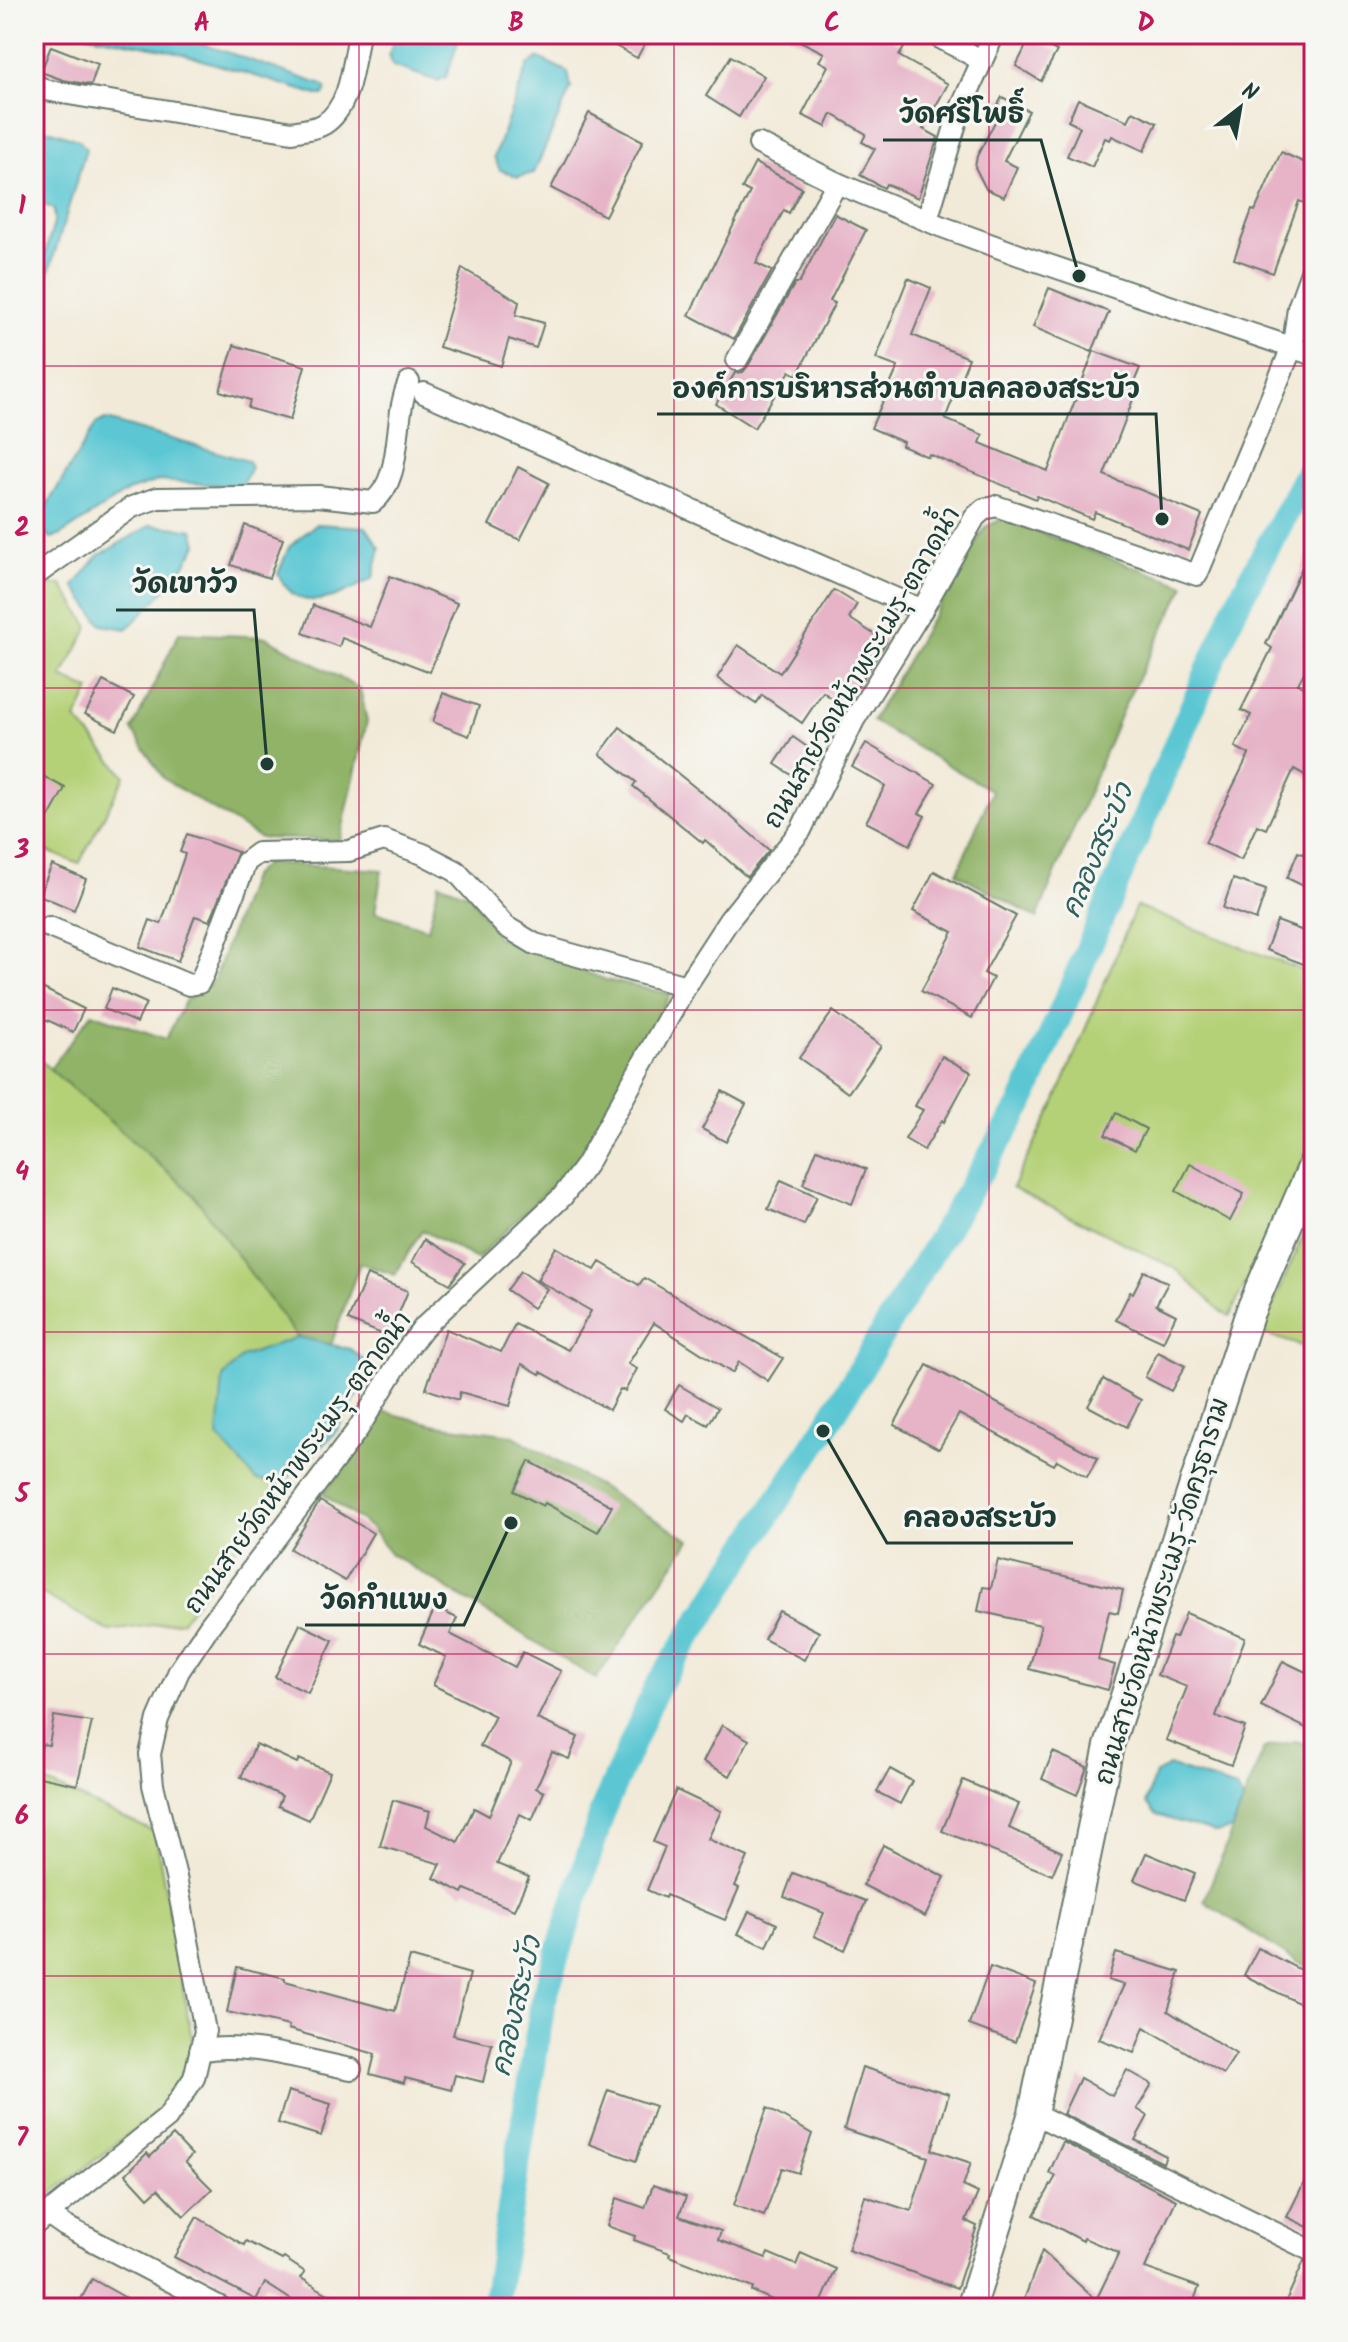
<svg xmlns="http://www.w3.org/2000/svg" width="1348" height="2342" viewBox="0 0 1348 2342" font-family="Kalam,'Playpen Sans Thai',sans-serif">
<rect width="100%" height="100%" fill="#f6f6f2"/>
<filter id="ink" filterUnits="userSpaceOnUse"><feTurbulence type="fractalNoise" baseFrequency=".0125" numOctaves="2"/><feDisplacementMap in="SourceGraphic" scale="16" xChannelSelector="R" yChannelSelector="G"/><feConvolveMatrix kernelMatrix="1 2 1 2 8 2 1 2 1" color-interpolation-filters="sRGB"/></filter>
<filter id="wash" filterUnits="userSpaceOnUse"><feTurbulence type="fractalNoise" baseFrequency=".006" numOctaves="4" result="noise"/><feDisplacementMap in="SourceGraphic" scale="32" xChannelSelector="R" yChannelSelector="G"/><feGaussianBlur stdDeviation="1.8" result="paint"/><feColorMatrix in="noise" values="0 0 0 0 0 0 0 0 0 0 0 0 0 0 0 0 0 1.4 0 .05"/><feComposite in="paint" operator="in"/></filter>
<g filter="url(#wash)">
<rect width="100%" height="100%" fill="#f2ead8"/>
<g fill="#b5d178" stroke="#6a8756" stroke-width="2">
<path d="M39,585H62L89,627L62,677L90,690L76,719L125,776L79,864L47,851L34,881V588Z"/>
<path d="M1136,906L1314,975V1137L1230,1316L1223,1313L1175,1268L1012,1188L1054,1105Z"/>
<path d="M34,1055L193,1194L297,1337L242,1357L256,1480L282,1484L182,1621L109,1631L34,1589Z"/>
<path d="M1314,1210V1350L1261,1333Z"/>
<path d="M34,1777L155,1832L192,2039L185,2071L155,2114L44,2199L34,2188Z"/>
</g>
<g fill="#90b368" stroke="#58784e" stroke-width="2">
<path d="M1002,519L1185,585L1124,706L1037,918L957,873L992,791L872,721L985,527Z"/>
<path d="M179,633L266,637L360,689L367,721L340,840L260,838L164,779L132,730Z"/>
<path d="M266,863L382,870L375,912L428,929L439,883L470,895L498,938L606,980L671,994L578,1160L477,1259L422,1230L395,1275L360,1263L331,1345L297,1337L193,1194L50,1069L92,1013L166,1039L185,1001L213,982L251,877Z"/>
<path d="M385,1412L437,1425L512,1435L690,1540L596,1679L391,1554L371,1528L323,1494Z"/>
<path d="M1295,1741L1314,1746V1970L1297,1962L1204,1901L1264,1748Z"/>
</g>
<g fill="#5bc7d3" stroke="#3d8284" stroke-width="2">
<path d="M84,34H200V43L323,85L327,89L324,95H317L173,51Z"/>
<path d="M395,34H461L446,77L437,81L393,66L389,55Z"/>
<path d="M539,58L568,72L571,88L534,173L518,177L500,170L494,157L528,65Z"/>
<path d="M34,125L79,140L86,149L34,322V291L54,223V209L34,200Z"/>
<path d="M106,420L248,461L251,467L243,483L237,486L158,481L128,491L59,536L51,538L38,527V520L96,424Z"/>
<path d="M316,524L366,527L380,548L373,578C351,590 310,614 289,590C284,586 281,579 278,574L289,547Z"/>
<path d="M151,525L193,530L197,544L178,577L127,629L102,625L74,586L98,556Z"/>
<path d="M297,1337L350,1349L374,1368L335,1433L282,1484L256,1480L218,1437L223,1377L242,1357Z"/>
<path d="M1169,1766L1236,1788L1243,1801L1232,1829L1217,1833L1156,1815L1146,1802L1155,1774Z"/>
</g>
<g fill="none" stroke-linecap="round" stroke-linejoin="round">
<path stroke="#5bc7d3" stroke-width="26" d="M494,2308L543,2002L604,1807L656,1688L823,1431L1021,1105L1235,608L1314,461"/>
</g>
<g id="blocks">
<g fill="#e6b3c7">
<path d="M594,34H650L637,58Z"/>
<path d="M786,34H882L905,46L899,56L948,84L923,129L938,137L918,198L886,184L884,188L860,175L875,149L862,142L866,134L832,114L826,127L802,115L828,66L819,61L824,53Z"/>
<path d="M1030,38L1057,51L1041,81L1016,66Z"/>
<path d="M51,46L98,64L91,85L63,80L41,72Z"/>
<path d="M731,56L764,76L739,117L706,96Z"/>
<path d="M1002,97L1029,111L1004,161L1017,167L1004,197L986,189L975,167L977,156L997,118L992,116Z"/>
<path d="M1078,99L1128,121L1133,111L1157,123L1144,151L1112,136L1110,140L1105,138L1092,167L1067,156L1080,127L1068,121Z"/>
<path d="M589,113L643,141L605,216L551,188Z"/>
<path d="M1281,152L1314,167V192L1309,205L1299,201L1273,273L1234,259L1252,210L1255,211Z"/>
<path d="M755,163L802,188L789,213L784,210L756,263L772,271L734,339L689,315L750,192L742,188Z"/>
<path d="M835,214L866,230L830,301L835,303L797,375L790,371L754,428L716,404L735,373L743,372L748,366L795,283H799Z"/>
<path d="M462,268L519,302L516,315L544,323L536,348L509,339L501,366L439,347Z"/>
<path d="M908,278L931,288L912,335L969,358L945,419L983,435L980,443L1048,471L1094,351L1140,368L1132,387L1137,389L1104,475L1202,515L1188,550L1095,512L1092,519L1037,496L1036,499L929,454L928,457L902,446L903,442L871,428L898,367L876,359Z"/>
<path d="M1049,288L1109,312L1092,352L1033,327Z"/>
<path d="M234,345L305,366L290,420L248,408L250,400L220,391Z"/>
<path d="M518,467L549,483L520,540L489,525Z"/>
<path d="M245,525L283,539L269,578L231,565Z"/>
<path d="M1314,542V653L1298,684L1314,693V780L1294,769L1266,829L1257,825L1241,860L1205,843L1249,754L1235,747L1251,715L1241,710L1272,648L1266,644Z"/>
<path d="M390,576L457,603L430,672L342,638L339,647L303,633L313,605L370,627Z"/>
<path d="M834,590L857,604L849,618L886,642L844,707L823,692L802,723L762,695L756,704L717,678L738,645L780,673Z"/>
<path d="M103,681L134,697L117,730L85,714Z"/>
<path d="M443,693L479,706L469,736L433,722Z"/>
<path d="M620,727L727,813L769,850L747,877L705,840L703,843L633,786L636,782L600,754Z"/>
<path d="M793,737L820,756L802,782L775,764Z"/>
<path d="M866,743L936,784L919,813L925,816L910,845L866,822L885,786L852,767Z"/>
<path d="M34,776L41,780L43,776L65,788L34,844Z"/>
<path d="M187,834L238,852L210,921L195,916L178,961L140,947L150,920L161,924L185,854L180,852Z"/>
<path d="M1298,852L1314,859V891L1287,878Z"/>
<path d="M52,865L86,879L74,910L39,895Z"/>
<path d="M934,871L1016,916L984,973L993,978L972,1018L921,991L953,932L913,911Z"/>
<path d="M1233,879L1266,890L1256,920L1223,908Z"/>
<path d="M1277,921L1314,935V954L1309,966L1266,950Z"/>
<path d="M34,984L84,1009L73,1032L34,1014Z"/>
<path d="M112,988L146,1003L137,1023L104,1009Z"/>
<path d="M833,1011L881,1046L848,1093L799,1058Z"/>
<path d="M942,1056L971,1072L944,1122L942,1120L924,1150L905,1139L923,1110L915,1106Z"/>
<path d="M722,1091L746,1104L726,1142L702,1129Z"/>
<path d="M1116,1113L1146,1129L1135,1150L1105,1135Z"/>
<path d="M817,1149L866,1169L852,1204L803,1184Z"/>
<path d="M1190,1164L1244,1194L1230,1221L1176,1191Z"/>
<path d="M781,1180L817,1196L804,1225L768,1209Z"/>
<path d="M425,1239L465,1263L450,1284L412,1262Z"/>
<path d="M556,1247L595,1270L600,1262L639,1285L644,1278L783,1358L768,1381L739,1362L732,1373L654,1323L628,1364L637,1369L625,1391L620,1389L609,1410L541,1372L540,1374L522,1364L510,1406L460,1392L458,1400L426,1389L446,1329L501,1352L515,1324L568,1350L591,1311L537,1280Z"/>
<path d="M521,1271L547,1289L533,1308L507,1290Z"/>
<path d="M1144,1271L1168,1283L1156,1305L1176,1315L1163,1342L1116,1320L1130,1292L1133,1293Z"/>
<path d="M367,1275L408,1291L389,1337L348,1320Z"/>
<path d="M1158,1352L1185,1366L1171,1391L1145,1377Z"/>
<path d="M927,1365L1098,1458L1087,1477L1057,1460L1054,1465L959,1414L939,1449L894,1425Z"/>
<path d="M1103,1379L1141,1400L1127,1427L1088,1406Z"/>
<path d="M679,1385L718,1408L708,1425L688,1414L684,1421L665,1409Z"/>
<path d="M529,1461L612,1506L598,1532L545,1503L543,1506L514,1491Z"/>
<path d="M320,1501L373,1533L345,1581L290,1549Z"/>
<path d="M998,1560L1123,1590L1118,1613L1109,1611L1098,1660L1115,1665L1108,1690L1029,1669L1041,1625L978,1611L983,1587L991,1588Z"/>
<path d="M435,1608L457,1618L450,1634L515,1667L523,1652L561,1671L537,1719L578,1737L569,1759L552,1752L536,1788L544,1792L532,1820L520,1814L497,1864L529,1877L514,1910L465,1889L463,1893L434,1878L441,1864L380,1846L393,1800L430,1811L426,1826L458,1842L474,1808L489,1816L511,1762L480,1746L495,1716L433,1685L446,1657L419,1644Z"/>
<path d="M779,1611L819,1632L804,1660L764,1639Z"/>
<path d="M1186,1613L1245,1638L1216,1716L1245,1727L1231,1765L1166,1740L1187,1687L1157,1675L1172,1637L1176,1638Z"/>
<path d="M300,1624L333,1640L308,1693L275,1677Z"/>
<path d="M1283,1661L1314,1676V1732L1261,1706Z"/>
<path d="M54,1716L92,1722L77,1785L35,1776L42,1744L49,1745Z"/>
<path d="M722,1725L749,1740L730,1776L703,1762Z"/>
<path d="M256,1744L297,1763L299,1759L330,1772L309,1820L278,1806L282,1796L241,1777Z"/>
<path d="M1053,1752L1087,1767L1077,1795L1042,1779Z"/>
<path d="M890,1769L912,1781L900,1804L877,1792Z"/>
<path d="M963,1780L1019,1804L1009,1828L1062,1852L1052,1875L942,1831Z"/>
<path d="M676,1790L721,1811L708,1839L748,1857L735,1886L739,1888L725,1920L666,1895L665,1898L647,1890L665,1847L653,1842Z"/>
<path d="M883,1845L945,1877L925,1917L863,1885Z"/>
<path d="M1146,1853L1195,1873L1184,1900L1134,1880Z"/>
<path d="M793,1873L866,1901L845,1950L814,1936L824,1913L784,1897Z"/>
<path d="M749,1911L777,1924L767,1947L738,1934Z"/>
<path d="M1258,1948L1314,1977V1987L1304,2006L1244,1975Z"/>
<path d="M1116,1953L1180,1972L1168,2011L1236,2054L1223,2074L1144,2027L1134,2053L1099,2039L1124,1985L1108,1980Z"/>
<path d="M410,1957L470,1974L453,2035L492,2044L483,2082L455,2075L451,2090L405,2078L404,2083L370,2074L375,2054L288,2029L289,2026L227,2012L237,1967L285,1978V1981L395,2011Z"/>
<path d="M990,1967L1036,1984L1015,2042L969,2025Z"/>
<path d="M862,2067L949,2094L932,2150L971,2163L963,2186L978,2193L966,2221L977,2226L957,2288L848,2250L865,2196L911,2211L928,2157L844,2129Z"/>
<path d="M1127,2070L1152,2084L1137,2109L1148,2116L1135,2140L1166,2156L1163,2163L1063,2114L1080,2078L1112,2096Z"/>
<path d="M608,2090L655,2106L636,2161L589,2144Z"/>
<path d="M288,2091L331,2104L321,2136L278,2123Z"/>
<path d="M767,2108L812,2134L798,2173L782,2168L764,2216L734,2205Z"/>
<path d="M173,2135L192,2155L185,2162L212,2189L184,2216L158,2189L148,2198L126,2174L147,2153L150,2157Z"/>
<path d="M1063,2142L1176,2200L1145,2268L1199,2287L1191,2308H1021L1042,2251L1096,2300L1119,2253L1084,2238L1083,2241L1034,2215L1056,2176L1049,2173Z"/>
<path d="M1314,2162V2230L1287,2217Z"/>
<path d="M653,2185L686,2197L679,2216L721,2231L718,2240L766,2258L768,2253L796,2265L801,2253L836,2269L819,2308H777L779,2303L752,2291L753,2288L669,2256L670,2253L634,2240L635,2236L607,2226L617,2198L645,2208Z"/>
<path d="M197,2217L244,2245L246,2241L282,2260L284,2258L305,2272L301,2278L351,2308H304L265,2283L256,2300L174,2257Z"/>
<path d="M1304,2261L1314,2265V2308H1303L1286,2301Z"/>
<path d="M92,2279L144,2308H76Z"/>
</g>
</g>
</g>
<g filter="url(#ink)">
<use href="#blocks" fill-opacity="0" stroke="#697a6d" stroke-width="2"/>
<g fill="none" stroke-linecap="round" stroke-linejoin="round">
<g stroke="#697a6d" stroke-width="24">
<g id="street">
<path d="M933,34L981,60"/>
<path d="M34,84L45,90L292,132C301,130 316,129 324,124C351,107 353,62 359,34"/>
<path d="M759,144L837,183L940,226L1022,256L1314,355"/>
<path d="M927,220L960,110L994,34"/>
<path d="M737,360L837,183"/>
<path d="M424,393L922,610"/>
<path d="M34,576L132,507L157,498L318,496L373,502C405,477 392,418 409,382"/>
<path d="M49,927L189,985L199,983L204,973L246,862L258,853L349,851L384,840L423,854L456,871L505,926L535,944L686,986"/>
<path d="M200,2051C241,2040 309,2061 351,2069"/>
<path d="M1033,2113L1314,2252"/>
<path d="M48,2214L65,2226L222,2308"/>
<path d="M34,2225L167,2118L194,2078L205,2031L176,1877L153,1785L150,1754L158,1719L179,1671L210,1625L358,1429L407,1349L424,1327L562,1197L586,1165L686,986L729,920L801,830L854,720L922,610L975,517L984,509L996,506L1197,575L1293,345L1298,308L1314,264"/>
</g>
</g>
<g stroke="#697a6d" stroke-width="32">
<path id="secondary" d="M971,2308L1033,2113L1109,1746L1250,1312L1314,1163"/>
</g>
<use href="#street" stroke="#fff" stroke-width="20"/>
<use href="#secondary" stroke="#fff" stroke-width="28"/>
</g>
</g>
<path fill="none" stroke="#c2185b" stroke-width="2" stroke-opacity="0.55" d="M359,34V2308M674,34V2308M989,34V2308M34,366H1314M34,688H1314M34,1010H1314M34,1332H1314M34,1654H1314M34,1976H1314"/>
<g text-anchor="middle" stroke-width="6" stroke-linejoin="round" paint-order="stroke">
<g font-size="26" fill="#1f3d34" stroke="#f6f6f2">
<text transform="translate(861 667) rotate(-60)" y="9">ถนนสายวัดหน้าพระเมรุ-ตลาดน้ำ</text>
<text transform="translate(297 1462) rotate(-54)" y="9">ถนนสายวัดหน้าพระเมรุ-ตลาดน้ำ</text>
<text transform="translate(1161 1591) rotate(-73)" y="9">ถนนสายวัดหน้าพระเมรุ-วัดครุธาราม</text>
</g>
<g font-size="28" font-style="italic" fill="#2e605c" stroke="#f6f6f2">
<text transform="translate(1096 850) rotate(-67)" y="10">คลองสระบัว</text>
<text transform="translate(515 2006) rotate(-77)" y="10">คลองสระบัว</text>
</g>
</g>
<path fill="none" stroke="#1f3d34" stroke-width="3" d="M1079 276L1041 140H883M1162 519L1156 414H657M267 764L254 610H116M823 1431L887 1543H1073M511 1523L464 1625H305"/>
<g fill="#1f3d34" stroke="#f6f6f2" stroke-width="3">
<circle cx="1079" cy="276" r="8"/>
<circle cx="1162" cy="519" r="8"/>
<circle cx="267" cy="764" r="8"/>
<circle cx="823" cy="1431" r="8"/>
<circle cx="511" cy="1523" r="8"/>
</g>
<g font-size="28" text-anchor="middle" font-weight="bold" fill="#1f3d34" stroke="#f6f6f2" stroke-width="6" stroke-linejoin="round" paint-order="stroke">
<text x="962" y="123">วัดศรีโพธิ์</text>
<text x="906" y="398">องค์การบริหารส่วนตำบลคลองสระบัว</text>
<text x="185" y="593">วัดเขาวัว</text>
<text x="980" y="1527">คลองสระบัว</text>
<text x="384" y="1609">วัดกำแพง</text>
</g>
<rect width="1348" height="2342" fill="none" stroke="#f6f6f2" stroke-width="88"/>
<g transform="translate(1240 108) rotate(31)" stroke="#f6f6f2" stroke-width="6" paint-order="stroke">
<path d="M0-6L14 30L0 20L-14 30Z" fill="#1f3d34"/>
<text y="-12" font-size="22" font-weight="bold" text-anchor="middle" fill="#1f3d34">N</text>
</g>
<rect x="44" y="44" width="1260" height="2254" fill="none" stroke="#c2185b" stroke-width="3"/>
<g font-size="26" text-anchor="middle" font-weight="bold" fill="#c2185b">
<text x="202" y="31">A</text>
<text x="516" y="31">B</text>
<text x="832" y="31">C</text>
<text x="1146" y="31">D</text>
<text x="22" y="214">1</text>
<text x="22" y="536">2</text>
<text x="22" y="858">3</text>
<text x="22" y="1180">4</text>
<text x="22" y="1502">5</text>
<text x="22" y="1824">6</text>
<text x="22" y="2146">7</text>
</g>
</svg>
